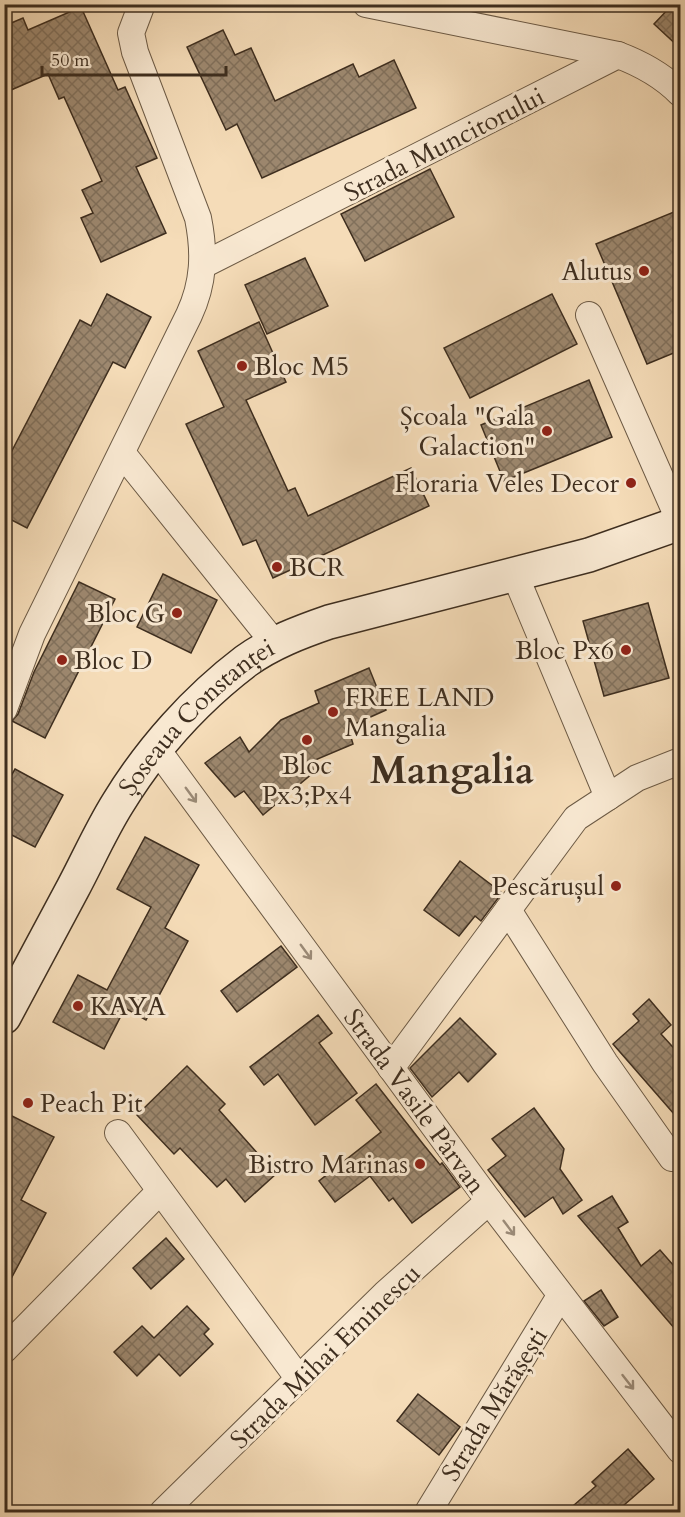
<svg xmlns="http://www.w3.org/2000/svg" width="685" height="1517" viewBox="0 0 685 1517" font-family="Cardo,serif">
<defs>
<pattern id="building-cross-hatch" width="8" height="8" patternUnits="userSpaceOnUse" patternTransform="scale(1.5)"><rect width="8" height="8" fill="#9d886f"/><path d="M0 0l8 8M0 8l8-8" fill="none" stroke="#81705b"/></pattern>
</defs>
<rect width="100%" height="100%" fill="#f5dcb8"/>
<filter id="stains"><feTurbulence type="fractalNoise" baseFrequency=".00333" numOctaves="4"/><feColorMatrix values="0 0 0 0 .2 0 0 0 0 .09 0 0 0 0 .02 0 0 0 .5 -.17"/></filter>
<radialGradient id="worn" r=".72"><stop offset=".6" stop-color="#630" stop-opacity="0"/><stop offset="1" stop-color="#630" stop-opacity=".3"/></radialGradient>
<g fill="url(#building-cross-hatch)" stroke="#3e2e1f" stroke-width="1.5">
<path d="M673,4H681V49L654,24Z"/>
<path d="M81,7L118,90L125,87L157,158L136,167L166,233L101,262L81,218L93,213L82,190L102,181L64,97L59,99L48,74L4,93V26L23,18L28,30Z"/>
<path d="M223,30L235,55L251,48L275,101L353,64L359,77L394,60L416,108L262,178L237,124L226,130L187,47Z"/>
<path d="M430,169L454,217L365,261L341,214Z"/>
<path d="M681,209V350L647,364L596,244Z"/>
<path d="M305,258L328,306L267,334L245,285Z"/>
<path d="M107,294L151,317L125,368L113,362L27,528L4,516V466L80,320L91,326Z"/>
<path d="M552,294L577,344L470,398L444,348Z"/>
<path d="M259,322L286,382L246,400L288,491L295,488L308,516L411,468L429,506L273,578L256,540L243,545L186,424L224,407L198,351Z"/>
<path d="M589,380L612,437L504,481L481,425Z"/>
<path d="M163,574L217,600L191,653L137,627Z"/>
<path d="M79,582L115,599L45,738L12,721L18,714L34,672Z"/>
<path d="M648,603L669,678L604,696L583,621Z"/>
<path d="M369,668L386,710L348,727L353,744L315,760L320,767L263,815L244,791L235,797L205,763L240,737L249,752L281,720L319,703L315,691Z"/>
<path d="M15,769L63,795L35,847L4,831V788Z"/>
<path d="M145,837L199,865L165,928L188,941L146,1020L125,1008L104,1049L53,1022L78,975L107,990L151,907L117,889Z"/>
<path d="M460,861L502,893L481,921L475,916L459,936L424,910Z"/>
<path d="M281,946L297,967L237,1012L221,991Z"/>
<path d="M649,999L671,1025L661,1034L681,1056V1122L613,1044L639,1021L633,1014Z"/>
<path d="M318,1015L332,1033L319,1043L357,1093L315,1125L278,1074L264,1085L250,1067Z"/>
<path d="M460,1018L496,1054L468,1082L459,1072L432,1097L410,1068Z"/>
<path d="M187,1066L225,1104L219,1110L276,1174L245,1202L226,1179L217,1187L180,1148L174,1154L137,1115Z"/>
<path d="M376,1084L423,1144L440,1165L442,1163L460,1187L412,1223L393,1198L389,1201L370,1176L335,1202L319,1181L381,1132L356,1100Z"/>
<path d="M534,1108L564,1149L560,1169L582,1200L563,1214L553,1197L525,1217L488,1170L506,1156L492,1139Z"/>
<path d="M4,1112L54,1137L21,1200L46,1213L4,1292Z"/>
<path d="M612,1196L628,1222L618,1228L641,1266L660,1250L681,1274V1336L578,1216Z"/>
<path d="M166,1238L184,1259L151,1289L133,1268Z"/>
<path d="M601,1290L618,1317L604,1326L584,1301Z"/>
<path d="M187,1306L209,1329L204,1334L213,1344L180,1376L159,1354L137,1376L114,1352L142,1326L154,1338Z"/>
<path d="M418,1394L460,1427L439,1455L397,1421Z"/>
<path d="M628,1449L654,1479L616,1512H566L596,1486L592,1482Z"/>
</g>
<g fill="none" stroke-linecap="round" stroke-linejoin="round">
<g stroke="#6c5a45" stroke-width="28">
<g id="minor">
<path d="M366,4L618,55C642,64 662,75 680,93"/>
<path d="M203,265L618,55"/>
<path d="M589,315L680,522"/>
<path d="M122,453L275,644"/>
<path d="M515,575L608,797"/>
<path d="M4,709L32,634L189,315C204,283 205,253 198,218L135,52L131,33L142,4"/>
<path d="M156,748L489,1201L680,1450"/>
<path d="M508,910L605,1063L672,1158"/>
<path d="M391,1068L576,818L637,778L680,761"/>
<path d="M118,1133L299,1379"/>
<path d="M4,1350L160,1191"/>
<path d="M163,1512L385,1294L489,1201"/>
<path d="M428,1512L560,1296"/>
</g>
</g>
<g stroke="#3e2e1f" stroke-width="36">
<g id="secondary">
<path id="s1" d="M4,1017C27,974 50,931 73,888C88,860 101,830 118,803C151,749 196,699 246,661C271,643 300,632 329,622L589,555L680,523"/>
</g>
</g>
<use href="#minor" stroke="#f8e8d1" stroke-width="26"/>
<use href="#secondary" stroke="#f8e8d1" stroke-width="33"/>
</g>
<defs><path id="oneway-shaft" d="M-6 0H5M1.5-3L5.5 0L1.5 3" fill="none" stroke-width="1.6" stroke-linecap="round" stroke-linejoin="round" transform="scale(1.5)"/></defs>
<g stroke="#9b8b78">
<use href="#oneway-shaft" transform="translate(191 795) rotate(54)"/>
<use href="#oneway-shaft" transform="translate(306 952) rotate(54)"/>
<use href="#oneway-shaft" transform="translate(509 1228) rotate(53)"/>
<use href="#oneway-shaft" transform="translate(628 1382) rotate(52)"/>
</g>
<g fill="#8f2418" stroke="#f8e8d1" stroke-width="2">
<circle cx="644" cy="271" r="6"/>
<circle cx="242" cy="366" r="6"/>
<circle cx="547" cy="431" r="6"/>
<circle cx="631" cy="483" r="6"/>
<circle cx="277" cy="567" r="6"/>
<circle cx="177" cy="613" r="6"/>
<circle cx="626" cy="650" r="6"/>
<circle cx="62" cy="660" r="6"/>
<circle cx="333" cy="712" r="6"/>
<circle cx="307" cy="740" r="6"/>
<circle cx="616" cy="886" r="6"/>
<circle cx="78" cy="1006" r="6"/>
<circle cx="28" cy="1103" r="6"/>
<circle cx="420" cy="1164" r="6"/>
</g>
<g text-anchor="middle" stroke-width="6" stroke-linejoin="round" paint-order="stroke">
<g font-size="26" fill="#3e2e1f" stroke="#f8e8d1">
<text transform="translate(444 144) rotate(-27)" y="9">Strada Muncitorului</text>
<text dy="9" stroke="none"><textPath href="#s1" startOffset="360">Șoseaua Constanței</textPath></text>
<text transform="translate(415 1101) rotate(54)" y="9">Strada Vasile Pârvan</text>
<text transform="translate(325 1356) rotate(-44)" y="9">Strada Mihai Eminescu</text>
<text transform="translate(494 1404) rotate(-58)" y="9">Strada Mărășești</text>
</g>
<g font-size="26" fill="#3e2e1f" stroke="#f8e8d1" text-anchor="end">
<text x="632" y="280">Alutus</text>
<text x="254" y="375" text-anchor="start">Bloc M5</text>
<text x="535" y="425">Școala "Gala<tspan x="535" dy="30">Galaction"</tspan></text>
<text x="619" y="492">Floraria Veles Decor</text>
<text x="289" y="576" text-anchor="start">BCR</text>
<text x="165" y="622">Bloc G</text>
<text x="614" y="659">Bloc Px6</text>
<text x="74" y="669" text-anchor="start">Bloc D</text>
<text x="345" y="706" text-anchor="start">FREE LAND<tspan x="345" dy="30">Mangalia</tspan></text>
<text x="307" y="774" text-anchor="middle">Bloc<tspan x="307" dy="30">Px3;Px4</tspan></text>
<text x="604" y="895">Pescărușul</text>
<text x="90" y="1015" text-anchor="start">KAYA</text>
<text x="40" y="1112" text-anchor="start">Peach Pit</text>
<text x="408" y="1173">Bistro Marinas</text>
</g>
<g font-size="38" font-weight="bold" fill="#3e2e1f" stroke="#f8e8d1">
<text x="452" y="783">Mangalia</text>
</g>
</g>
<rect width="685" height="1517" fill="none" stroke="#f5dcb8" stroke-width="24"/>
<rect x="6" y="6" width="673" height="1505" fill="none" stroke="#3e2e1f" stroke-width="3"/>
<rect x="12" y="12" width="661" height="1493" fill="none" stroke="#3e2e1f" stroke-width="1.5"/>
<path d="M42 66v9h184v-9" fill="none" stroke="#3e2e1f" stroke-width="3"/>
<text x="51" y="66" font-size="18" fill="#3e2e1f" stroke="#f8e8d1" stroke-width="4.5" paint-order="stroke">50 m</text>
<rect width="100%" height="100%" filter="url(#stains)"/>
<rect width="100%" height="100%" fill="url(#worn)"/>
</svg>
